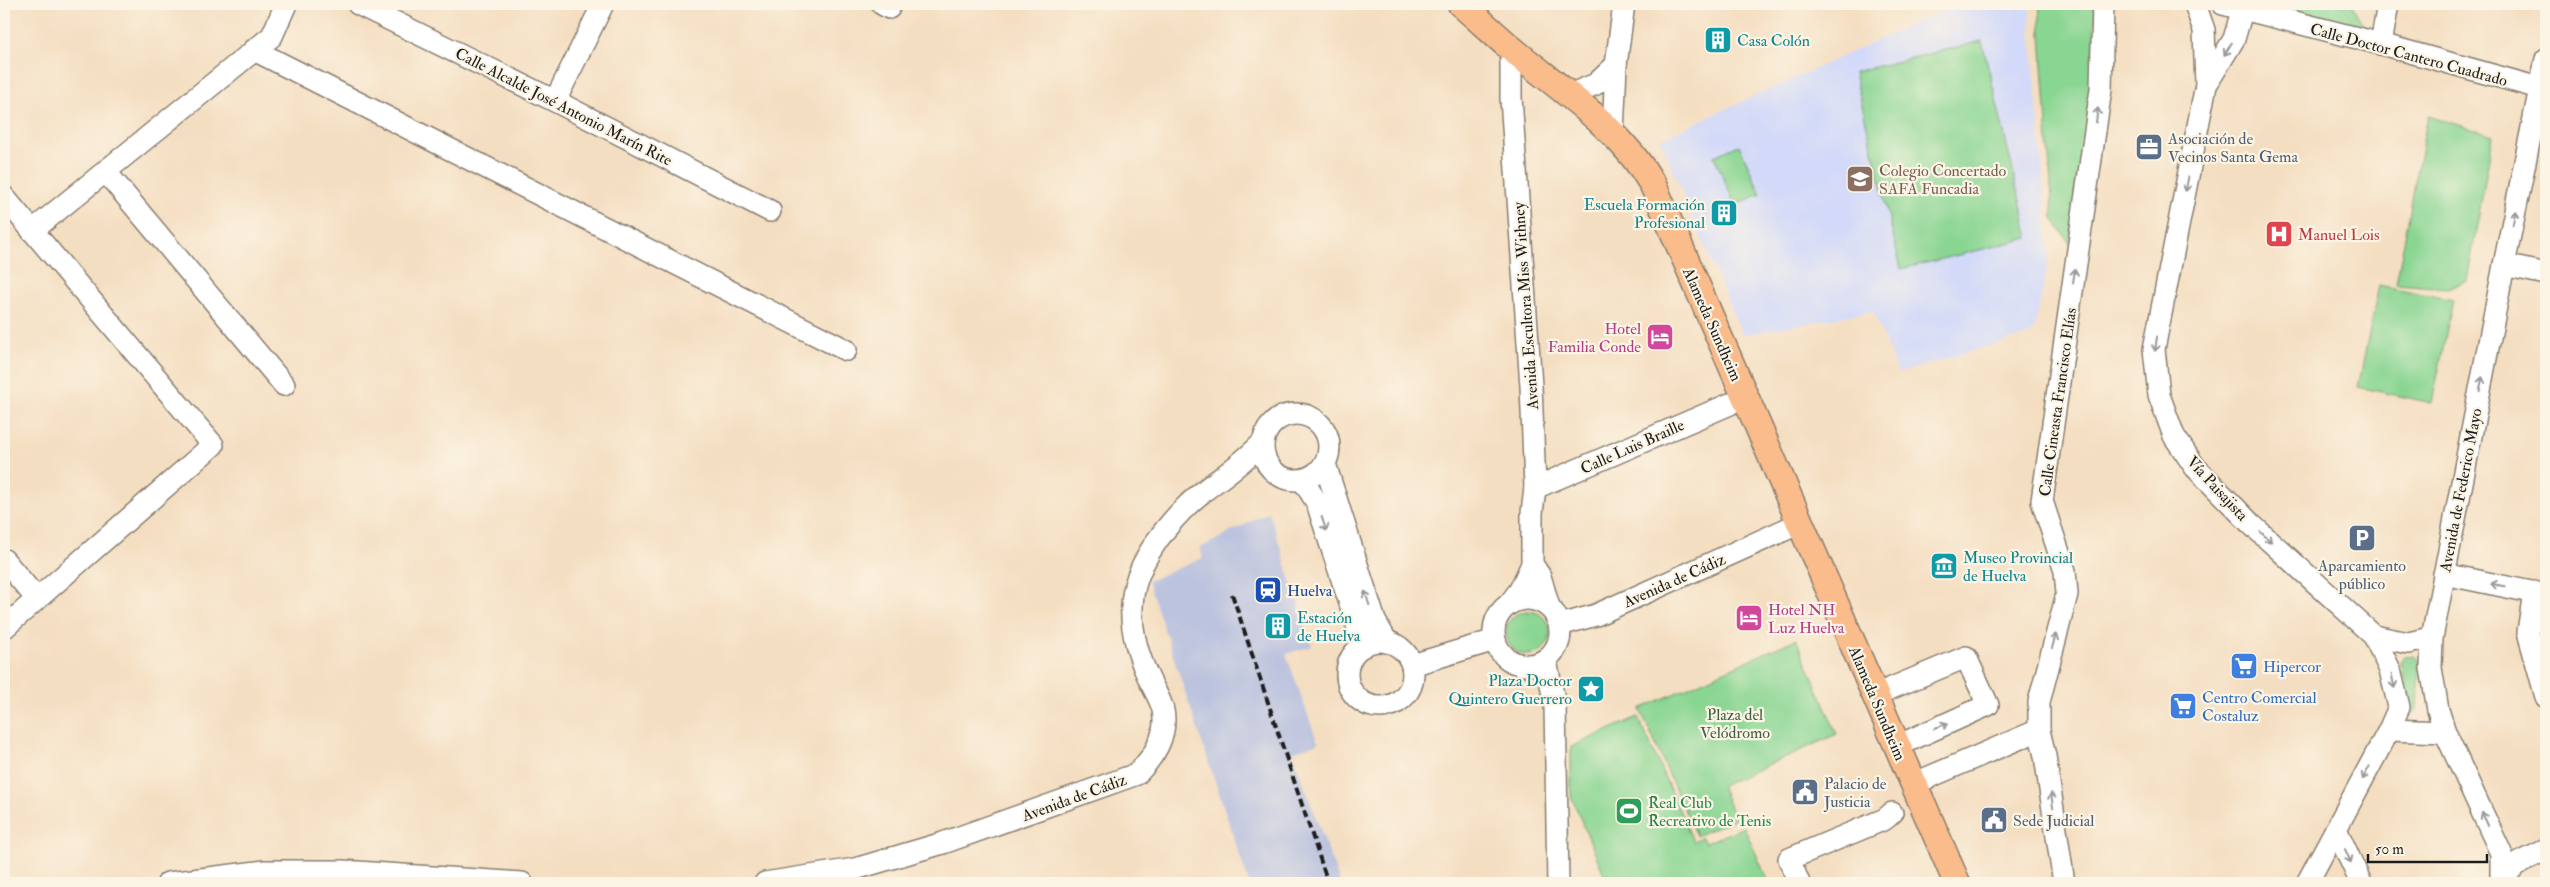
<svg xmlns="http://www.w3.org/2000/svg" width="2550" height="887" viewBox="0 0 2550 887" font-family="'IM FELL Double Pica',serif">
<rect width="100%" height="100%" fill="#fcf5e5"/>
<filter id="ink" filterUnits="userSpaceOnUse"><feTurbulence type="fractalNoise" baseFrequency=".02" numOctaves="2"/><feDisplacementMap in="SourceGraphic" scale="10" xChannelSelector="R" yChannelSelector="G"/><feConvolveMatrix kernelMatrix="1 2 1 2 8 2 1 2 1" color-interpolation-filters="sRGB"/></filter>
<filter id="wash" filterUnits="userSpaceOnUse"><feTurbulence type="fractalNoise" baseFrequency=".0096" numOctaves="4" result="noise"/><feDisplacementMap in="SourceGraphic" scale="20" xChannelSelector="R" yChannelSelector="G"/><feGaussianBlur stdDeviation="1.12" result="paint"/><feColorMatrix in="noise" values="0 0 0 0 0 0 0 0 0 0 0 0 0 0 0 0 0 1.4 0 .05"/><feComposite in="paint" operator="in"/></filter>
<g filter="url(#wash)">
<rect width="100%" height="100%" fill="#f4dec1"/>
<path fill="#d2d9f9" d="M1957,4H2029L2049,258L2033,333L1898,373L1873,311L1742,335L1660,139Z"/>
<path fill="#bcc3de" d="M1269,512L1312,646L1286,654L1318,743L1292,752L1340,883H1249L1148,581L1203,558L1200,548Z"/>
<g fill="#89d592" stroke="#527857">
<path d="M2039,4H2095L2093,80L2070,244L2053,218Z"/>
<path d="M2287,4H2352L2366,32L2290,10Z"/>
<path d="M1982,41L2029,238L1901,269L1854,72Z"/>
<path d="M2428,115L2493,136L2467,281L2447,288L2396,284Z"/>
<path d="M1739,145L1761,194L1735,205L1714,156Z"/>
<path d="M2379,285L2453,300L2432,403L2358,387Z"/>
<circle cx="1528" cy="633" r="22"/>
<path d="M1796,639L1837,734L1721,786L1735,819L1696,836L1640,709Z"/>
<path d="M2413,655L2419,660L2417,710L2411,714L2401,663L2405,657Z"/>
<path d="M1638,717L1693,841L1702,837L1705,843L1744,827L1769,883H1625L1620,873L1606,879L1571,796V747Z"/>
</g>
</g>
<g filter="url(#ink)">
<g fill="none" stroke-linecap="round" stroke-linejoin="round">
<g stroke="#887d6e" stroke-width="24">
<g id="minor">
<path d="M358,4L555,101L770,211"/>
<path d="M882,4L889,8"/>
<path d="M2195,4L2204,30L2206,85L2154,349L2159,395L2174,436L2195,467L2251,524L2374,636L2390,670L2399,707L2389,730L2307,883"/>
<path d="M2223,4L2381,44L2546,90"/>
<path d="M2381,44L2388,4"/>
<path d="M254,50L846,350"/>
<path d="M2206,85L2234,39L2244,4"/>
<path d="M1569,95L1596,84L1616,65"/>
<path d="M555,101L603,4"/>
<path d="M1613,134L1616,65L1624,4"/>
<path d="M105,171L284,385"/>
<path d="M4,197L213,445L4,628"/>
<path d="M32,231L272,36L286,4"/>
<path d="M2504,265L2546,274"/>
<circle cx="1296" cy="447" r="33"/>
<path d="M1325,464L1375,621L1387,642"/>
<path d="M1303,480L1317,503L1364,646"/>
<path d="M1535,488L1730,404"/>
<path d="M4,560L37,599"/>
<path d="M1532,564L1540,576L1549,607"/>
<path d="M2444,574L2546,595"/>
<path d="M2534,592L2528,632L2546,697"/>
<circle cx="1527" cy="632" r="33"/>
<path d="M1510,603L1520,590L1532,564V513L1535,488L1531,386L1511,98V49"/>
<path d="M1560,625L1596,615L1800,523"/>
<path d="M2374,636L2408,643L2432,638"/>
<circle cx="1380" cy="674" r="33"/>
<path d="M1546,661L1555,704L1558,883"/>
<path d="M1412,665L1495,640"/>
<path d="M1875,695L1966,657L1988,705L1897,746"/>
<path d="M2389,730L2445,732"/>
<path d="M1913,784L2039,730"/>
<path d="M2336,829L2361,883"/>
<path d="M2501,882L2515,865L2546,850"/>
<path d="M168,883L265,871H342L522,883"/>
<path d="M765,883L855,869L943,843L1137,774C1154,756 1168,736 1163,710C1161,700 1153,688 1149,679C1134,647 1125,611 1138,576C1150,544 1177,512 1205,490C1226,474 1244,462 1263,442"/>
<path d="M1799,883L1789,859L1885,819L1892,813"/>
<path d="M2064,883L2045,756L2039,730V702L2067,594L2065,571L2042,501L2101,89L2103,4"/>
<path d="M2501,883V853L2445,732L2438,710L2431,668L2432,638L2504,265L2546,59"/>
</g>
</g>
<g stroke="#887d6e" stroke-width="29">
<path id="major" d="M1461,4C1481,21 1499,39 1519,55C1567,94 1622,131 1653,185L1957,883"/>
</g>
<use href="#minor" stroke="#fff" stroke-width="21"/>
<use href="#major" stroke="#fabc8b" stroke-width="26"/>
<path stroke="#1c1c1c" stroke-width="4" stroke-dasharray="8 4" stroke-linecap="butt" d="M1232,594L1328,883"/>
</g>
<defs><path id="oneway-shaft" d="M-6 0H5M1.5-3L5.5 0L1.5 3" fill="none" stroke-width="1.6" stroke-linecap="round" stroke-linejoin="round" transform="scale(1.25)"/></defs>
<g stroke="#999">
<use href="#oneway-shaft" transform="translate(2228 49) rotate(121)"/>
<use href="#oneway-shaft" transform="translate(2097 115) rotate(-82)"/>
<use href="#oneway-shaft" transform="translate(2187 184) rotate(101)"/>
<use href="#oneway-shaft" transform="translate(2514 218) rotate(-78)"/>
<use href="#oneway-shaft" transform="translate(2074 276) rotate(-82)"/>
<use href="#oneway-shaft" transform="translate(2156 344) rotate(98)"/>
<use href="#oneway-shaft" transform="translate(2481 384) rotate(-79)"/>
<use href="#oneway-shaft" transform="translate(1324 524) rotate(72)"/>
<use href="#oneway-shaft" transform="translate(2266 537) rotate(42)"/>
<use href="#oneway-shaft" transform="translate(2498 585) rotate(-169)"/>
<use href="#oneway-shaft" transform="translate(1367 598) rotate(-108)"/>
<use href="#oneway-shaft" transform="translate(2054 641) rotate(-75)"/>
<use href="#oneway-shaft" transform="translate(2393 681) rotate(78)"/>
<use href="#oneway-shaft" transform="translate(1941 726) rotate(-24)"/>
<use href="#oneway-shaft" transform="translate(2366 773) rotate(118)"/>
<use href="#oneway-shaft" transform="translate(2052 800) rotate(-98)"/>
<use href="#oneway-shaft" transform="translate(2485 819) rotate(-115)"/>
<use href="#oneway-shaft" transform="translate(2348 856) rotate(66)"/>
</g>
</g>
<defs>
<g id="building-square" transform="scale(1.4375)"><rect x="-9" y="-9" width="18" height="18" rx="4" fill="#0f9aa8" stroke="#fcf5e5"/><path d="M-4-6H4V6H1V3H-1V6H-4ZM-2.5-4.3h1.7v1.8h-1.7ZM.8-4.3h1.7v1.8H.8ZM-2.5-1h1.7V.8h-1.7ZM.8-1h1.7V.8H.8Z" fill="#fff"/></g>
<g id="office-square" transform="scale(1.4375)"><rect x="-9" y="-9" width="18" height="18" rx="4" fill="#5c6f8a" stroke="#fcf5e5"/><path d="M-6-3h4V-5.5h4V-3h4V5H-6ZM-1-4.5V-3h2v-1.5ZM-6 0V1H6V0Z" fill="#fff"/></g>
<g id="school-square" transform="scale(1.4375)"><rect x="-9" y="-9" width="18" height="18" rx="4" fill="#8d6e63" stroke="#fcf5e5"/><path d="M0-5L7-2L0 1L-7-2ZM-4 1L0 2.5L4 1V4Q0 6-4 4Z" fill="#fff"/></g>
<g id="hospital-square" transform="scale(1.4375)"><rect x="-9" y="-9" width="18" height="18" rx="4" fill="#e0444e" stroke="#fcf5e5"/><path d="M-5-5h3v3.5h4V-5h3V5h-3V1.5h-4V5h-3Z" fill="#fff"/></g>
<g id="hotel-square" transform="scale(1.4375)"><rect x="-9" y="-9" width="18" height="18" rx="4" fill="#d1479c" stroke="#fcf5e5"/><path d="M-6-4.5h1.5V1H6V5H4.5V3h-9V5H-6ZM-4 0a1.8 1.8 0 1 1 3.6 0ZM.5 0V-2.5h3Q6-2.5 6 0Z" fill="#fff"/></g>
<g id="parking-square" transform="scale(1.4375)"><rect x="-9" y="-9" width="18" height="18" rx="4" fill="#5c6f8a" stroke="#fcf5e5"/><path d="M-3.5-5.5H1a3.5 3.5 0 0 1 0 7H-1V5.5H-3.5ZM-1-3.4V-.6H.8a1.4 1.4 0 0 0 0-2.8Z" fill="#fff"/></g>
<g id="museum-square" transform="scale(1.4375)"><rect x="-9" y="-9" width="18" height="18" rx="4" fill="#0f9aa8" stroke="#fcf5e5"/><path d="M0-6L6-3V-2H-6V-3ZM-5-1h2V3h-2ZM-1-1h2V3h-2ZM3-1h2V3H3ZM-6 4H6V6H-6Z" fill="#fff"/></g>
<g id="station-square" transform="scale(1.4375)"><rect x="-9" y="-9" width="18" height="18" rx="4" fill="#1a4fb4" stroke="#fcf5e5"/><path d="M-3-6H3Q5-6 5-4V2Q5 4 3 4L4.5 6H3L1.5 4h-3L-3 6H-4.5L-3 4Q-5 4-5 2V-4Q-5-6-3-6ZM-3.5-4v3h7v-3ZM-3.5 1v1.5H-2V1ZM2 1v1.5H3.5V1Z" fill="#fff"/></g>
<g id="supermarket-square" transform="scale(1.4375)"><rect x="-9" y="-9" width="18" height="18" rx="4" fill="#3f7fe0" stroke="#fcf5e5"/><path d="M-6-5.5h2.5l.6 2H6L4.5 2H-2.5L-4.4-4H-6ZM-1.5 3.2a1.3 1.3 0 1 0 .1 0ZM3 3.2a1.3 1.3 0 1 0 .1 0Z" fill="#fff"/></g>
<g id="sight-square" transform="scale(1.4375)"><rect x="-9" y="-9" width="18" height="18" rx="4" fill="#0f9aa8" stroke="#fcf5e5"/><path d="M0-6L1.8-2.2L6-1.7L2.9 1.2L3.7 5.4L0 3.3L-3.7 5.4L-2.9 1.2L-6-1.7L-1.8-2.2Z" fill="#fff"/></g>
<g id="civic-square" transform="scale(1.4375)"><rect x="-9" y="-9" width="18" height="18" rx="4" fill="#5c6f8a" stroke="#fcf5e5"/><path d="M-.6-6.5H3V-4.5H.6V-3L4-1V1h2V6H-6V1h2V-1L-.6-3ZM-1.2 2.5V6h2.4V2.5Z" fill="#fff"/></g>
<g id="stadium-square" transform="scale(1.4375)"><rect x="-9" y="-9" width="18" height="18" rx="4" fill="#2e9e5b" stroke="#fcf5e5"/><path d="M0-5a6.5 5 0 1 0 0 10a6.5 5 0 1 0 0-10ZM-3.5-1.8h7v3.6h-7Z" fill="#fff"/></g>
</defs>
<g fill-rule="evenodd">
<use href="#building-square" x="1718" y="40"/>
<use href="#office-square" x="2149" y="147"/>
<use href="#school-square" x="1860" y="179"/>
<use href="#building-square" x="1724" y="213"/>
<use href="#hospital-square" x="2279" y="234"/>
<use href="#hotel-square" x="1660" y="337"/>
<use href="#parking-square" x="2362" y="538"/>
<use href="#museum-square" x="1944" y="566"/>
<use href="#station-square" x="1268" y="590"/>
<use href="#hotel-square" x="1749" y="618"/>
<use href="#building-square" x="1278" y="626"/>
<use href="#supermarket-square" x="2244" y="666"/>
<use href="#sight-square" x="1591" y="689"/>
<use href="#supermarket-square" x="2183" y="706"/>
<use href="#civic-square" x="1805" y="792"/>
<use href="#stadium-square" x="1629" y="811"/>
<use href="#civic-square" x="1994" y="820"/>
</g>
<g text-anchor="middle" stroke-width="4.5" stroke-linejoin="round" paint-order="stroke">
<g font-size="16" fill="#0d838f" stroke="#fcf5e5" text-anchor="start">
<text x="1737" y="46">Casa Colón</text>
<text x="1705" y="210" text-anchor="end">Escuela Formación<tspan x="1705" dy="18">Profesional</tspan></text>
<text x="1963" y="563">Museo Provincial<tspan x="1963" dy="18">de Huelva</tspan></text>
<text x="1297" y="623">Estación<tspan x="1297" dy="18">de Huelva</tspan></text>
<text x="1572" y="686" text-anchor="end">Plaza Doctor<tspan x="1572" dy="18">Quintero Guerrero</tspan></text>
</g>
<g font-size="16" fill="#1c1c1c" stroke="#fcf5e5">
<text transform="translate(2409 54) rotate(15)" y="6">Calle Doctor Cantero Cuadrado</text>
<text transform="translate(564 106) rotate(27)" y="6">Calle Alcalde José Antonio Marín Rite</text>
<text transform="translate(1525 306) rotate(-94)" y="6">Avenida Escultora Miss Withney</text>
<text transform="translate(1713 324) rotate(66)" y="6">Alameda Sundheim</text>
<text transform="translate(2057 402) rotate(-82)" y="6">Calle Cineasta Francisco Elías</text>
<text transform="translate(1632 446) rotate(-24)" y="6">Calle Luis Braille</text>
<text transform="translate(2218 488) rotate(47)" y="6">Vía Paisajista</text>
<text transform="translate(2460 490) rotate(-79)" y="6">Avenida de Federico Mayo</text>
<text transform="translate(1674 580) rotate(-24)" y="6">Avenida de Cádiz</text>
<text transform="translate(1878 703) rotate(67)" y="6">Alameda Sundheim</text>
<text transform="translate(1074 797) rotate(-20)" y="6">Avenida de Cádiz</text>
</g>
<g font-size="16" fill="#4e5e75" stroke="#fcf5e5" text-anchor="start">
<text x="2168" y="144">Asociación de<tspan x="2168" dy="18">Vecinos Santa Gema</tspan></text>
<text x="2362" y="571" text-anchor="middle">Aparcamiento<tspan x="2362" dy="18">público</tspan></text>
<text x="1824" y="789">Palacio de<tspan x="1824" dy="18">Justicia</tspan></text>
<text x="2013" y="826">Sede Judicial</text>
</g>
<g font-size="16" fill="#785e54" stroke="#fcf5e5" text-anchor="start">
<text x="1879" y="176">Colegio Concertado<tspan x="1879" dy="18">SAFA Funcadia</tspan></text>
</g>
<g font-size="16" fill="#be3a42" stroke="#fcf5e5" text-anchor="start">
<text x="2298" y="240">Manuel Lois</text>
</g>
<g font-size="16" fill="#b23c85" stroke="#fcf5e5" text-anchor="end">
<text x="1641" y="334">Hotel<tspan x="1641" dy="18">Familia Conde</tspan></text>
<text x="1768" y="615" text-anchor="start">Hotel NH<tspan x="1768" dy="18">Luz Huelva</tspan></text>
</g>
<g font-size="16" fill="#164399" stroke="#fcf5e5" text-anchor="start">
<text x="1287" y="596">Huelva</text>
</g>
<g font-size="16" fill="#366cbe" stroke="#fcf5e5" text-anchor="start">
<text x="2263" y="672">Hipercor</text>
<text x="2202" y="703">Centro Comercial<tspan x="2202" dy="18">Costaluz</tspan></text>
</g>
<g font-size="16" fill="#425d45" stroke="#fcf5e5">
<text x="1735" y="720">Plaza del<tspan x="1735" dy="18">Velódromo</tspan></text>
</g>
<g font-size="16" fill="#27864d" stroke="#fcf5e5" text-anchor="start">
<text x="1648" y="808">Real Club<tspan x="1648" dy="18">Recreativo de Tenis</tspan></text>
</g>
</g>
<rect width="2550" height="887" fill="none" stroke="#fcf5e5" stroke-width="20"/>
<path d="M2368 854v8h119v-8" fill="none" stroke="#1c1c1c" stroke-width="2.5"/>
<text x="2375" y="854" font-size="15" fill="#1c1c1c" stroke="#fcf5e5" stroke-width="4" paint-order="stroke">50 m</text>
</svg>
